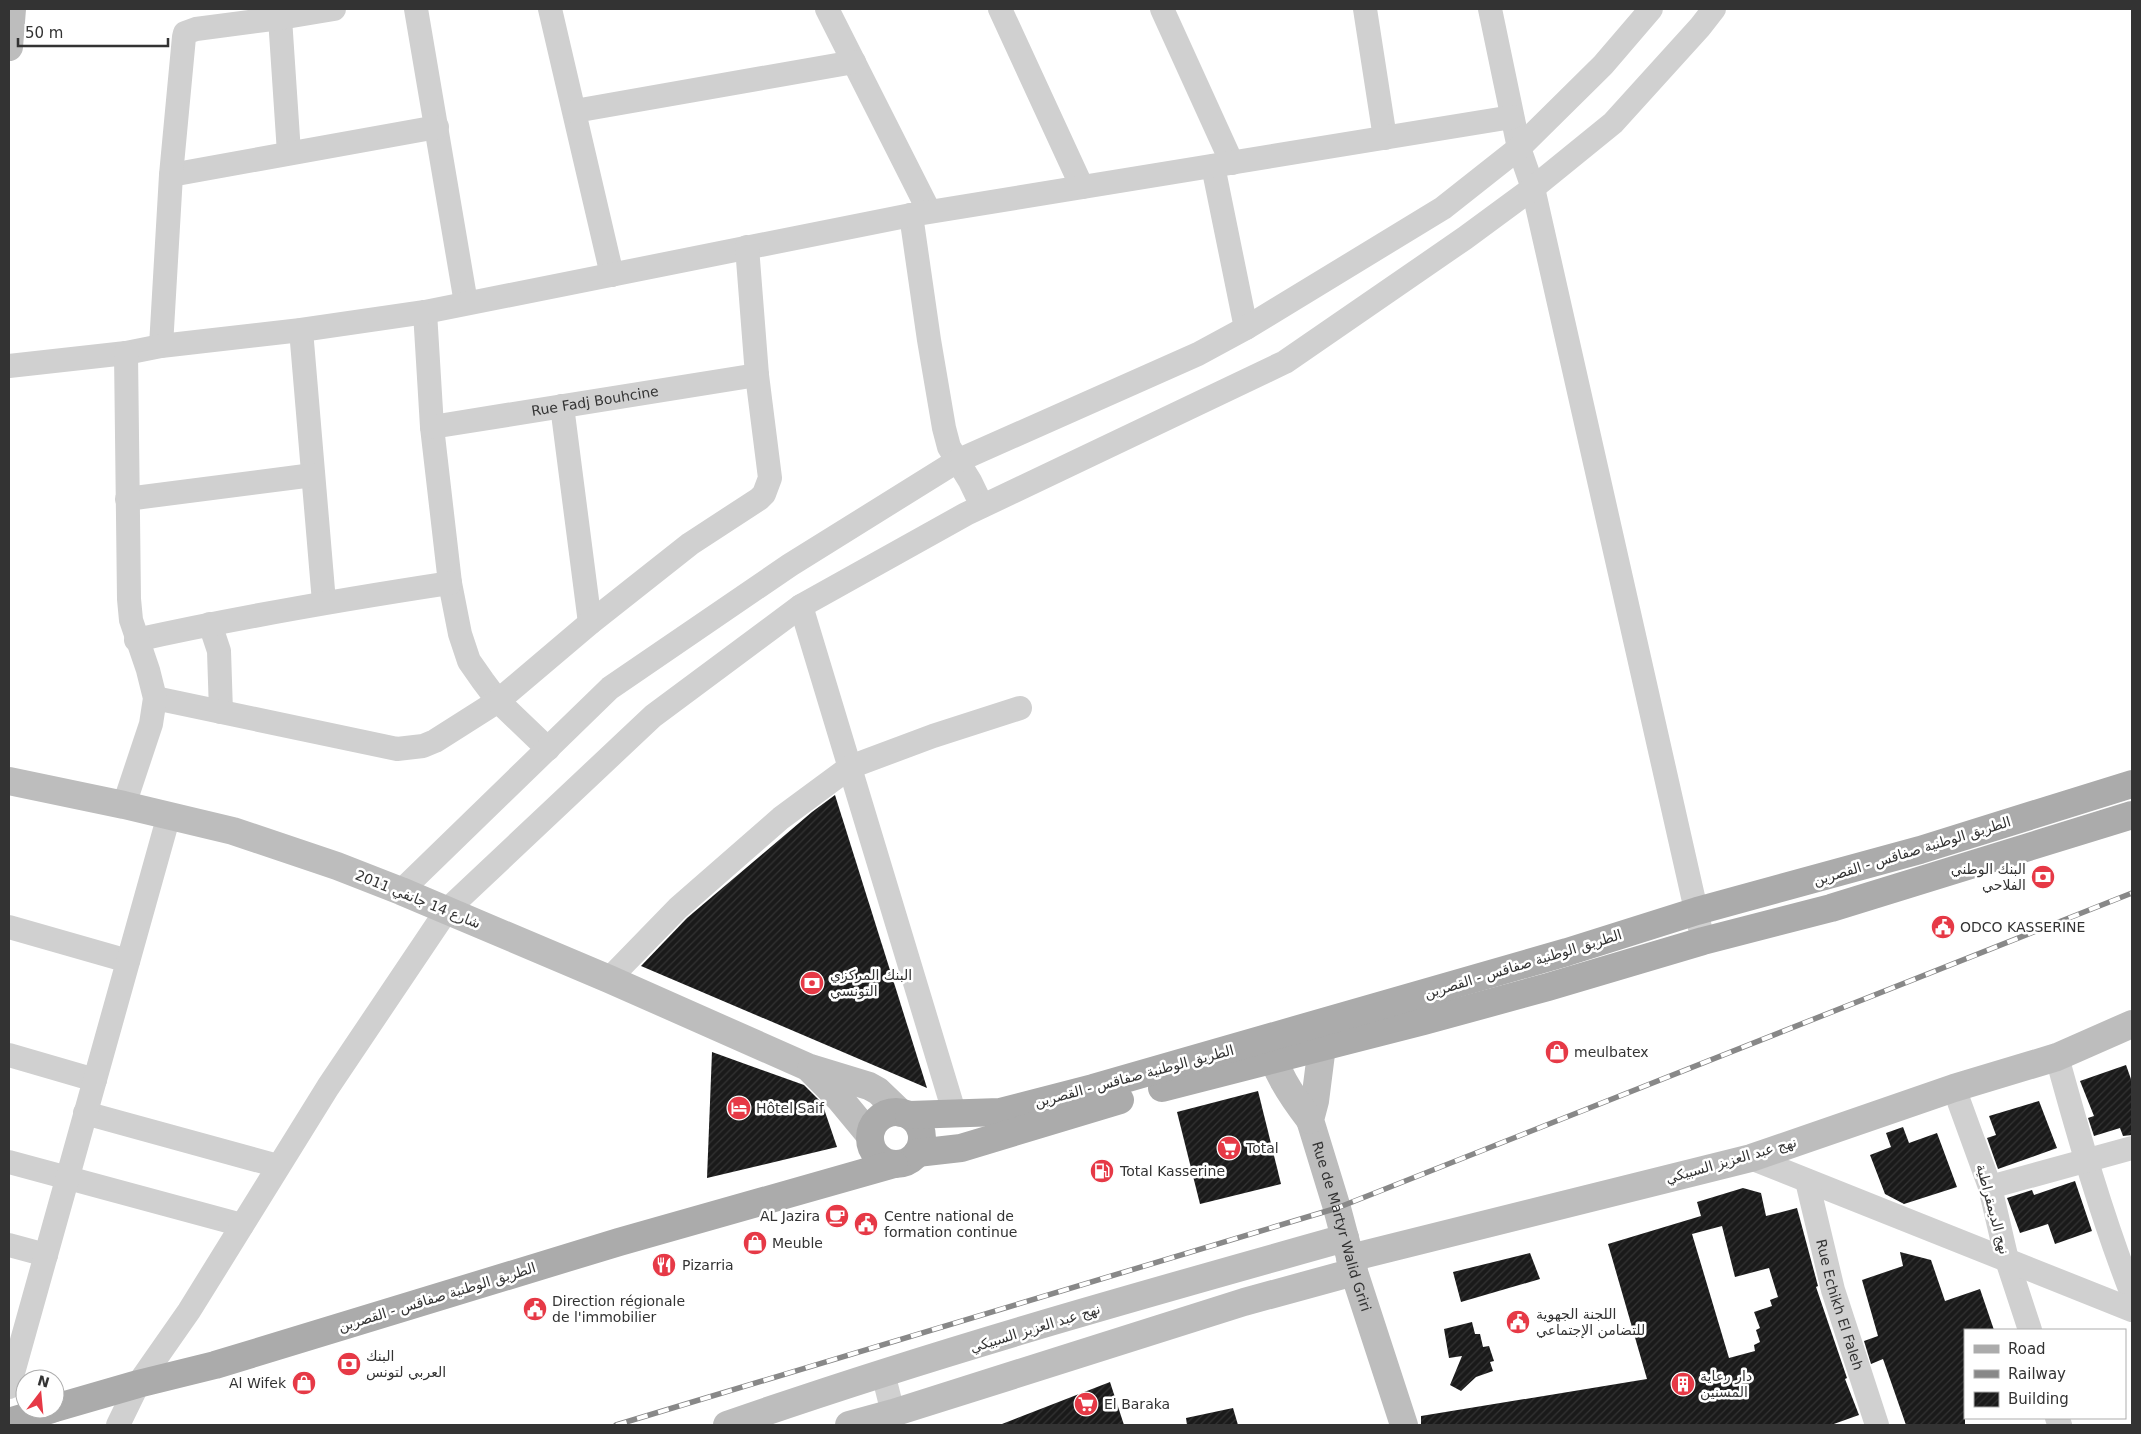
<svg xmlns="http://www.w3.org/2000/svg" width="2141" height="1434" viewBox="0 0 2141 1434" font-family="'DejaVu Sans','Noto Sans Arabic',sans-serif">
<defs>
<pattern id="building-hatch" width="6" height="6" patternUnits="userSpaceOnUse" patternTransform="scale(1.25)"><rect width="6" height="6" fill="#1a1a1a"/><path d="M-1 1l2-2M0 6l6-6M5 7l2-2" fill="none" stroke="#333"/></pattern>
</defs>
<rect width="100%" height="100%" fill="#fff"/>
<g fill="url(#building-hatch)" fill-rule="evenodd">
<path d="M835,795L927,1088L641,966L687,918L812,812Z"/>
<path d="M712,1052L804,1085L822,1103L837,1147L707,1178Z"/>
<path d="M2126,1065L2132,1082V1135L2123,1136L2120,1128L2094,1136L2088,1118L2094,1116L2080,1081Z"/>
<path d="M1258,1091L1281,1184L1200,1204L1177,1112Z"/>
<path d="M2039,1101L2057,1148L1998,1169L1987,1138L1996,1135L1989,1116Z"/>
<path d="M1903,1127L1909,1143L1937,1133L1957,1187L1904,1204L1885,1194L1870,1155L1891,1147L1886,1133Z"/>
<path d="M2075,1181L2092,1231L2055,1244L2048,1224L2020,1233L2007,1198L2032,1190L2034,1195Z"/>
<path d="M1743,1188L1761,1193L1766,1216L1797,1208L1818,1286L1816,1287L1847,1378L1845,1379L1859,1415L1831,1425H1421V1416L1647,1379L1608,1244L1701,1216L1697,1202ZM1722,1226L1735,1277L1769,1268L1778,1297L1770,1300L1772,1306L1754,1312L1760,1328L1756,1330L1760,1342L1754,1345L1755,1351L1729,1358L1692,1234Z"/>
<path d="M1900,1252L1931,1260L1945,1301L1980,1289L1994,1330H1965V1425H1906L1883,1359L1871,1364L1864,1341L1878,1336L1862,1280L1903,1266Z"/>
<path d="M1530,1253L1540,1279L1461,1302L1453,1272Z"/>
<path d="M1472,1322L1475,1334H1480L1483,1347L1489,1346L1494,1361L1490,1362L1493,1371L1476,1377L1461,1391L1450,1385L1462,1356L1449,1358L1444,1329Z"/>
<path d="M1110,1382L1124,1425H1002V1424Z"/>
<path d="M1233,1408L1238,1425H1187L1186,1418Z"/>
</g>
<g fill="none" stroke-linecap="round" stroke-linejoin="round">
<g stroke="#d0d0d0" stroke-width="24">
<path d="M416,9L466,303"/>
<path d="M550,9L612,275"/>
<path d="M827,9L929,211"/>
<path d="M1000,9L1082,187"/>
<path d="M1162,9L1232,163"/>
<path d="M1365,9L1385,138"/>
<path d="M1490,9L1519,148L1533,188L1703,941"/>
<path d="M280,18L289,153"/>
<path d="M575,111L854,62"/>
<path d="M1213,166L1246,328"/>
<path d="M171,175L437,127"/>
<path d="M911,215L929,340L944,428L949,447L970,481L982,506"/>
<path d="M425,312L432,427L450,583L460,634L469,661L483,681L498,701L548,749"/>
<path d="M301,330L324,602"/>
<path d="M161,346L171,175L184,37L185,33L196,29L280,18L334,9"/>
<path d="M9,366L126,353L161,346L301,330L425,312L911,215L1512,117"/>
<path d="M562,406L590,623"/>
<path id="s1" d="M432,427L757,375"/>
<path d="M127,499L313,475"/>
<path d="M801,606L955,1115"/>
<path d="M210,624L219,651L221,712"/>
<path d="M136,640C240,617 345,599 450,583"/>
<path d="M155,698L397,749L423,746L435,741L498,701L590,623L690,544L759,499L764,494L770,478L757,375L747,247"/>
<path d="M124,805L151,724L155,698L148,670L131,620L129,599L126,353"/>
<path d="M401,891L610,688L790,565L957,461L1198,354L1246,328L1443,208L1519,148L1603,65L1651,9"/>
<path d="M9,927L128,961"/>
<path d="M609,979L678,908L781,818L850,767L933,736L1020,708"/>
<path d="M9,1055L95,1080"/>
<path d="M2057,1057C2079,1137 2102,1217 2132,1294"/>
<path d="M1954,1088L1990,1187L2007,1260L2030,1330"/>
<path d="M85,1113L278,1166"/>
<path d="M1751,1158L2132,1310"/>
<path d="M9,1162L242,1225"/>
<path id="s2" d="M1807,1181L1833,1290L1877,1425"/>
<path d="M1990,1187L2132,1148"/>
<path d="M9,1245L46,1255"/>
<path d="M883,1373L893,1413L889,1425"/>
<path d="M9,1387L169,815"/>
<path d="M2057,1418L2060,1425"/>
<path d="M118,1425L138,1384L189,1311L328,1087L447,910L653,716L801,606L966,514L1285,362L1465,238L1533,188L1613,123L1700,27L1714,9"/>
</g>
<g stroke="#bdbdbd" stroke-width="28">
<path d="M9,47L12,9"/>
<path d="M9,781L124,805L233,831L337,866L401,891L609,979L810,1068L869,1086L878,1091L901,1113"/>
<path id="s3" d="M1316,1025L1322,1046L1315,1101L1310,1120L1337,1208L1354,1272L1404,1425"/>
<path d="M1267,1039C1275,1071 1290,1094 1310,1120"/>
<path d="M811,1070L840,1099L869,1134"/>
<path d="M1350,1258L1751,1158L1954,1088L2057,1057L2132,1024"/>
<path d="M727,1425C930,1354 1138,1296 1345,1238"/>
<path d="M849,1425L893,1413L1244,1302L1354,1272"/>
</g>
<g stroke="#ababab" stroke-width="28">
<path d="M1162,1088L1424,1021L1548,987L1703,941L1831,908L2132,815"/>
<circle cx="896" cy="1138" r="26"/>
<path d="M909,1115L1000,1112L1093,1088L1567,952L1697,911L1920,850L2132,784"/>
<path d="M917,1153L961,1148L1120,1100"/>
<path d="M55,1408L138,1384L215,1365L619,1242L894,1164"/>
<path d="M9,1422L52,1409"/>
</g>
<g stroke="#888" stroke-width="5.5">
<path id="rail" d="M616,1425L1337,1208L2132,893"/>
</g>
<use href="#rail" stroke="#fff" stroke-width="4" stroke-dasharray="11" stroke-linecap="butt"/>
</g>
<defs>
<g id="bank-disc" transform="scale(1.25)"><circle r="9.5" fill="#e63946" stroke="#fff"/><path d="M-6-4H6V4H-6ZM0-2.3a2.3 2.3 0 1 0 0 4.6a2.3 2.3 0 1 0 0-4.6Z" fill="#fff"/></g>
<g id="civic-disc" transform="scale(1.25)"><circle r="9.5" fill="#e63946" stroke="#fff"/><path d="M-.6-6.5H3V-4.5H.6V-3L4-1V1h2V6H-6V1h2V-1L-.6-3ZM-1.2 2.5V6h2.4V2.5Z" fill="#fff"/></g>
<g id="shop-disc" transform="scale(1.25)"><circle r="9.5" fill="#e63946" stroke="#fff"/><path d="M-5-2.5h2.3a2.7 3.5 0 0 1 5.4 0H5L5.5 6h-11ZM-1.5-2.5h3a1.5 2.3 0 0 0-3 0Z" fill="#fff"/></g>
<g id="hotel-disc" transform="scale(1.25)"><circle r="9.5" fill="#e63946" stroke="#fff"/><path d="M-6-4.5h1.5V1H6V5H4.5V3h-9V5H-6ZM-4 0a1.8 1.8 0 1 1 3.6 0ZM.5 0V-2.5h3Q6-2.5 6 0Z" fill="#fff"/></g>
<g id="supermarket-disc" transform="scale(1.25)"><circle r="9.5" fill="#e63946" stroke="#fff"/><path d="M-6-5.5h2.5l.6 2H6L4.5 2H-2.5L-4.4-4H-6ZM-1.5 3.2a1.3 1.3 0 1 0 .1 0ZM3 3.2a1.3 1.3 0 1 0 .1 0Z" fill="#fff"/></g>
<g id="fuel-disc" transform="scale(1.25)"><circle r="9.5" fill="#e63946" stroke="#fff"/><path d="M-5.5-6h7V0h2V4h1.3V-2.5L3-4.5l.8-.8L6-3V5H2.5V1h-1V6h-7ZM-4.2-4.7v3.2H.2V-4.7Z" fill="#fff"/></g>
<g id="cafe-disc" transform="scale(1.25)"><circle r="9.5" fill="#e63946" stroke="#fff"/><path d="M-5.5-4.5H6V0H3Q3 3.5 0 3.5H-2.5Q-5.5 3.5-5.5 0ZM3-3.2v2h1.7v-2ZM-6 4.5H4V6H-6Z" fill="#fff"/></g>
<g id="restaurant-disc" transform="scale(1.25)"><circle r="9.5" fill="#e63946" stroke="#fff"/><path d="M-5-6h1v4h1v-4h1v4h1v-4h1v5L-1.5 .5V6h-2V.5L-5-1ZM5-6V6H3V1.5H1.5Q1.5-4 5-6Z" fill="#fff"/></g>
<g id="building-disc" transform="scale(1.25)"><circle r="9.5" fill="#e63946" stroke="#fff"/><path d="M-4-6H4V6H1V3H-1V6H-4ZM-2.5-4.3h1.7v1.8h-1.7ZM.8-4.3h1.7v1.8H.8ZM-2.5-1h1.7V.8h-1.7ZM.8-1h1.7V.8H.8Z" fill="#fff"/></g>
</defs>
<g fill-rule="evenodd">
<use href="#bank-disc" x="2043" y="877"/>
<use href="#civic-disc" x="1943" y="927"/>
<use href="#bank-disc" x="812" y="983"/>
<use href="#shop-disc" x="1557" y="1052"/>
<use href="#hotel-disc" x="739" y="1108"/>
<use href="#supermarket-disc" x="1229" y="1148"/>
<use href="#fuel-disc" x="1102" y="1171"/>
<use href="#cafe-disc" x="837" y="1216"/>
<use href="#civic-disc" x="866" y="1224"/>
<use href="#shop-disc" x="755" y="1243"/>
<use href="#restaurant-disc" x="664" y="1265"/>
<use href="#civic-disc" x="535" y="1309"/>
<use href="#civic-disc" x="1518" y="1322"/>
<use href="#bank-disc" x="349" y="1364"/>
<use href="#shop-disc" x="304" y="1383"/>
<use href="#building-disc" x="1683" y="1384"/>
<use href="#supermarket-disc" x="1086" y="1404"/>
</g>
<g text-anchor="middle" stroke-width="5" stroke-linejoin="round" paint-order="stroke">
<g font-size="14" fill="#333" stroke="#fff">
<text dy="5" stroke="none"><textPath href="#s1" startOffset="165">Rue Fadj Bouhcine</textPath></text>
<text transform="translate(1912 851) rotate(-17)" y="5">الطريق الوطنية صفاقس - القصرين</text>
<text transform="translate(418 899) rotate(22)" y="5">شارع 14 جانفي 2011</text>
<text transform="translate(1523 964) rotate(-17)" y="5">الطريق الوطنية صفاقس - القصرين</text>
<text transform="translate(1134 1076) rotate(-15)" y="5">الطريق الوطنية صفاقس - القصرين</text>
<text transform="translate(1731 1160) rotate(-16)" y="5">نهج عبد العزيز السبيكي</text>
<text transform="translate(1993 1209) rotate(75)" y="5">نهج الديمقراطية</text>
<text dy="5" stroke="none"><textPath href="#s3" startOffset="208">Rue de Martyr Walid Griri</textPath></text>
<text transform="translate(437 1297) rotate(-17)" y="5">الطريق الوطنية صفاقس - القصرين</text>
<text dy="5" stroke="none"><textPath href="#s2" startOffset="128">Rue Echikh El Faleh</textPath></text>
<text transform="translate(1035 1328) rotate(-17)" y="5">نهج عبد العزيز السبيكي</text>
</g>
<g font-size="14" fill="#333" stroke="#fff" text-anchor="start">
<text x="2026" y="874" text-anchor="end">البنك الوطني<tspan x="2026" dy="16">الفلاحي</tspan></text>
<text x="1960" y="932">ODCO KASSERINE</text>
<text x="830" y="980">البنك المركزي<tspan x="830" dy="16">التونسي</tspan></text>
<text x="1574" y="1057">meulbatex</text>
<text x="756" y="1113">Hôtel Saif</text>
<text x="1246" y="1153">Total</text>
<text x="1120" y="1176">Total Kasserine</text>
<text x="820" y="1221" text-anchor="end">AL Jazira</text>
<text x="884" y="1221">Centre national de<tspan x="884" dy="16">formation continue</tspan></text>
<text x="772" y="1248">Meuble</text>
<text x="682" y="1270">Pizarria</text>
<text x="552" y="1306">Direction régionale<tspan x="552" dy="16">de l'immobilier</tspan></text>
<text x="1536" y="1319">اللجنة الجهوية<tspan x="1536" dy="16">للتضامن الإجتماعي</tspan></text>
<text x="366" y="1361">البنك<tspan x="366" dy="16">العربي لتونس</tspan></text>
<text x="1700" y="1381">دار رعاية<tspan x="1700" dy="16">المسنين</tspan></text>
<text x="286" y="1388" text-anchor="end">Al Wifek</text>
<text x="1104" y="1409">El Baraka</text>
</g>
</g>
<rect width="2141" height="1434" fill="none" stroke="#333333" stroke-width="20"/>
<rect x="1964" y="1329" width="162" height="90" fill="#ffffff" stroke="#adadad"/>
<rect x="1974" y="1345" width="25" height="8" fill="#ababab" stroke="#adadad"/>
<text x="2008" y="1354" font-size="15" fill="#333333">Road</text>
<rect x="1974" y="1370" width="25" height="8" fill="#888888" stroke="#adadad"/>
<text x="2008" y="1379" font-size="15" fill="#333333">Railway</text>
<rect x="1974" y="1392" width="25" height="15" fill="url(#building-hatch)" stroke="#adadad"/>
<text x="2008" y="1404" font-size="15" fill="#333333">Building</text>
<g transform="translate(40 1394) rotate(16)"><circle r="24" fill="#ffffff" stroke="#adadad"/>
<path d="M0-4L9 19L0 12L-9 19Z" fill="#e63946"/>
<text y="-8" font-size="14" font-weight="bold" text-anchor="middle" fill="#333333">N</text>
</g>
<path d="M18 38v8h150v-8" fill="none" stroke="#333333" stroke-width="2.5"/>
<text x="25" y="38" font-size="15" fill="#333333" stroke="#ffffff" stroke-width="4" paint-order="stroke">50 m</text>
</svg>
